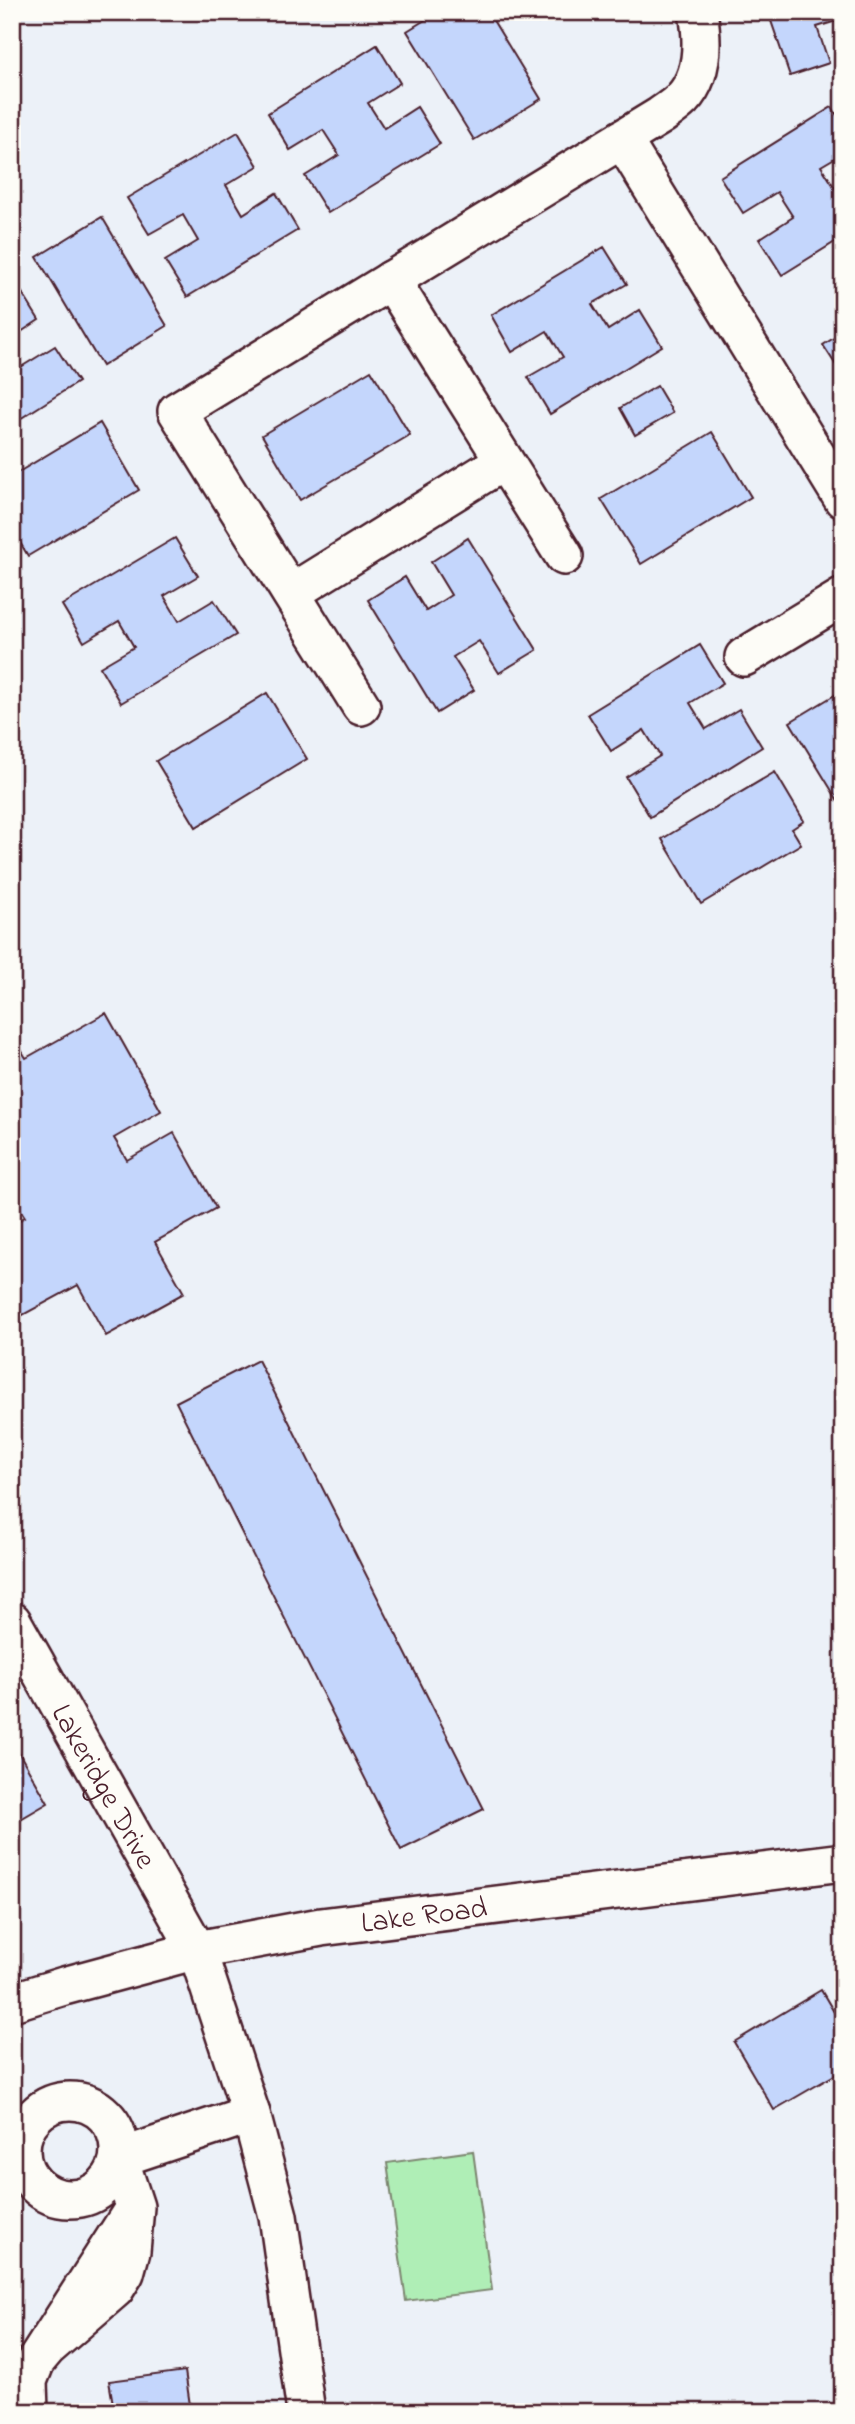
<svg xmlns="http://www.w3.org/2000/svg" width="855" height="2424" viewBox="0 0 855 2424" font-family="'Indie Flower',sans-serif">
<rect width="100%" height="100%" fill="#ecf1f8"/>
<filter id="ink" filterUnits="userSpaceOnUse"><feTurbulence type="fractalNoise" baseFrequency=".0143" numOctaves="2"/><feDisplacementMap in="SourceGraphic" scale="14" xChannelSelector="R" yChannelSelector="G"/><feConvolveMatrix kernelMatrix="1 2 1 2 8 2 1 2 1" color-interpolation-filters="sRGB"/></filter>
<g filter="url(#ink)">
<path fill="#afeeb6" stroke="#7c8670" stroke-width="2" d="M473,2151L492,2290L406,2301L387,2163Z"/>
<g fill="#c4d6fc" stroke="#4a1f2b" stroke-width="2">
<path d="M438,12H488L541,99L474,140L407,31Z"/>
<path d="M535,12H569L539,23Z"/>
<path d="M768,12H843V19L817,27L829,63L790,76Z"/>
<path d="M377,45L400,83L368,103L384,128L417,107L440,144L328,213L305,176L339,155L323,130L290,150L268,113Z"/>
<path d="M832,107L843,125V153L821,166L837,191L843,188V237L782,275L759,239L793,217L777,192L743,213L720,177Z"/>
<path d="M238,132L258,166L226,185L243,214L276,193L298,230L187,297L165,261L198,241L183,215L149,234L127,198Z"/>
<path d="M102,217L167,326L102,366L37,257Z"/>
<path d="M604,247L627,284L592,304L608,330L640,310L662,346L550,414L528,377L563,357L547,331L512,352L491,315Z"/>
<path d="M16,283L39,320L12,338V285Z"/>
<path d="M843,332V376L823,345Z"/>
<path d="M55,346L78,382L12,424V353L21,367Z"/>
<path d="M371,370L410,435L300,500L262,435Z"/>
<path d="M657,386L673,413L635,435L620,408Z"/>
<path d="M100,423L139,490L28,556L12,529V476Z"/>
<path d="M712,432L751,497L641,564L601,499Z"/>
<path d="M175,538L198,576L164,596L179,621L214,600L236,635L121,703L100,667L134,647L119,621L84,642L62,605Z"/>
<path d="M468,538L537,650L499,673L479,641L453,657L474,690L437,713L368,600L405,577L426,611L451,595L431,562Z"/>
<path d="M700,645L723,683L690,703L706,729L739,709L762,747L650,817L626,777L660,756L644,730L611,751L588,714Z"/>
<path d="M843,690V809L790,722Z"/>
<path d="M267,693L307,759L196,827L156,761Z"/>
<path d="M775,772L804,821L792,829L801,844L701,904L662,839Z"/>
<path d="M106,1013L161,1111L114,1138L127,1160L174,1133L216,1208L155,1242L184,1293L106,1336L78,1285L21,1316L12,1299V1224L25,1217L12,1197V1035L26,1058Z"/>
<path d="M258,1360L484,1809L401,1850L176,1402Z"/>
<path d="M12,1741L48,1803L12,1824Z"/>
<path d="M821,1990L834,2012L843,2006V2070L774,2110L734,2042Z"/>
<path d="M185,2371L191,2412H94V2406L113,2404L109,2381Z"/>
</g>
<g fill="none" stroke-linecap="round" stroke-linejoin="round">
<g stroke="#4a1f2b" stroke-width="42">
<g id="minor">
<path d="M622,139L843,499"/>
<path d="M391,280L564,556"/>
<path d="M291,593L504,461"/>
<path d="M744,657L843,597"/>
<path d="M361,706L177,411L660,116C667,111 676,105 682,99C704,76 703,40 698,12"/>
<path id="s1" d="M12,1621L197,1950L251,2114L278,2216L306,2412"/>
<path id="s2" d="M12,2002L64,1986L197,1950L321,1927L843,1862"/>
<circle cx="70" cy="2150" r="49"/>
<path d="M36,2361L47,2348L115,2289L125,2273L131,2251L135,2207L119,2158L251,2114"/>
<path d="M29,2412L28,2381L36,2361L129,2216"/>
</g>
</g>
<use href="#minor" stroke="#fdfcf7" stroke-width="37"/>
</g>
</g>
<g text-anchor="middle" stroke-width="5" stroke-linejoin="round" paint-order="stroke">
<g font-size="30" fill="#4a1f2b" stroke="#fdfcf7">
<text dy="10" stroke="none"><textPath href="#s1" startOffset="189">Lakeridge Drive</textPath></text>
<text dy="10" stroke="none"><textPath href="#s2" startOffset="422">Lake Road</textPath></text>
</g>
</g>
<rect width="855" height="2424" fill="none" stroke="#fdfcf7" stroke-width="42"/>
<rect x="21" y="21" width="813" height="2382" fill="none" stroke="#4a1f2b" stroke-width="2.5" filter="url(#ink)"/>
</svg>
